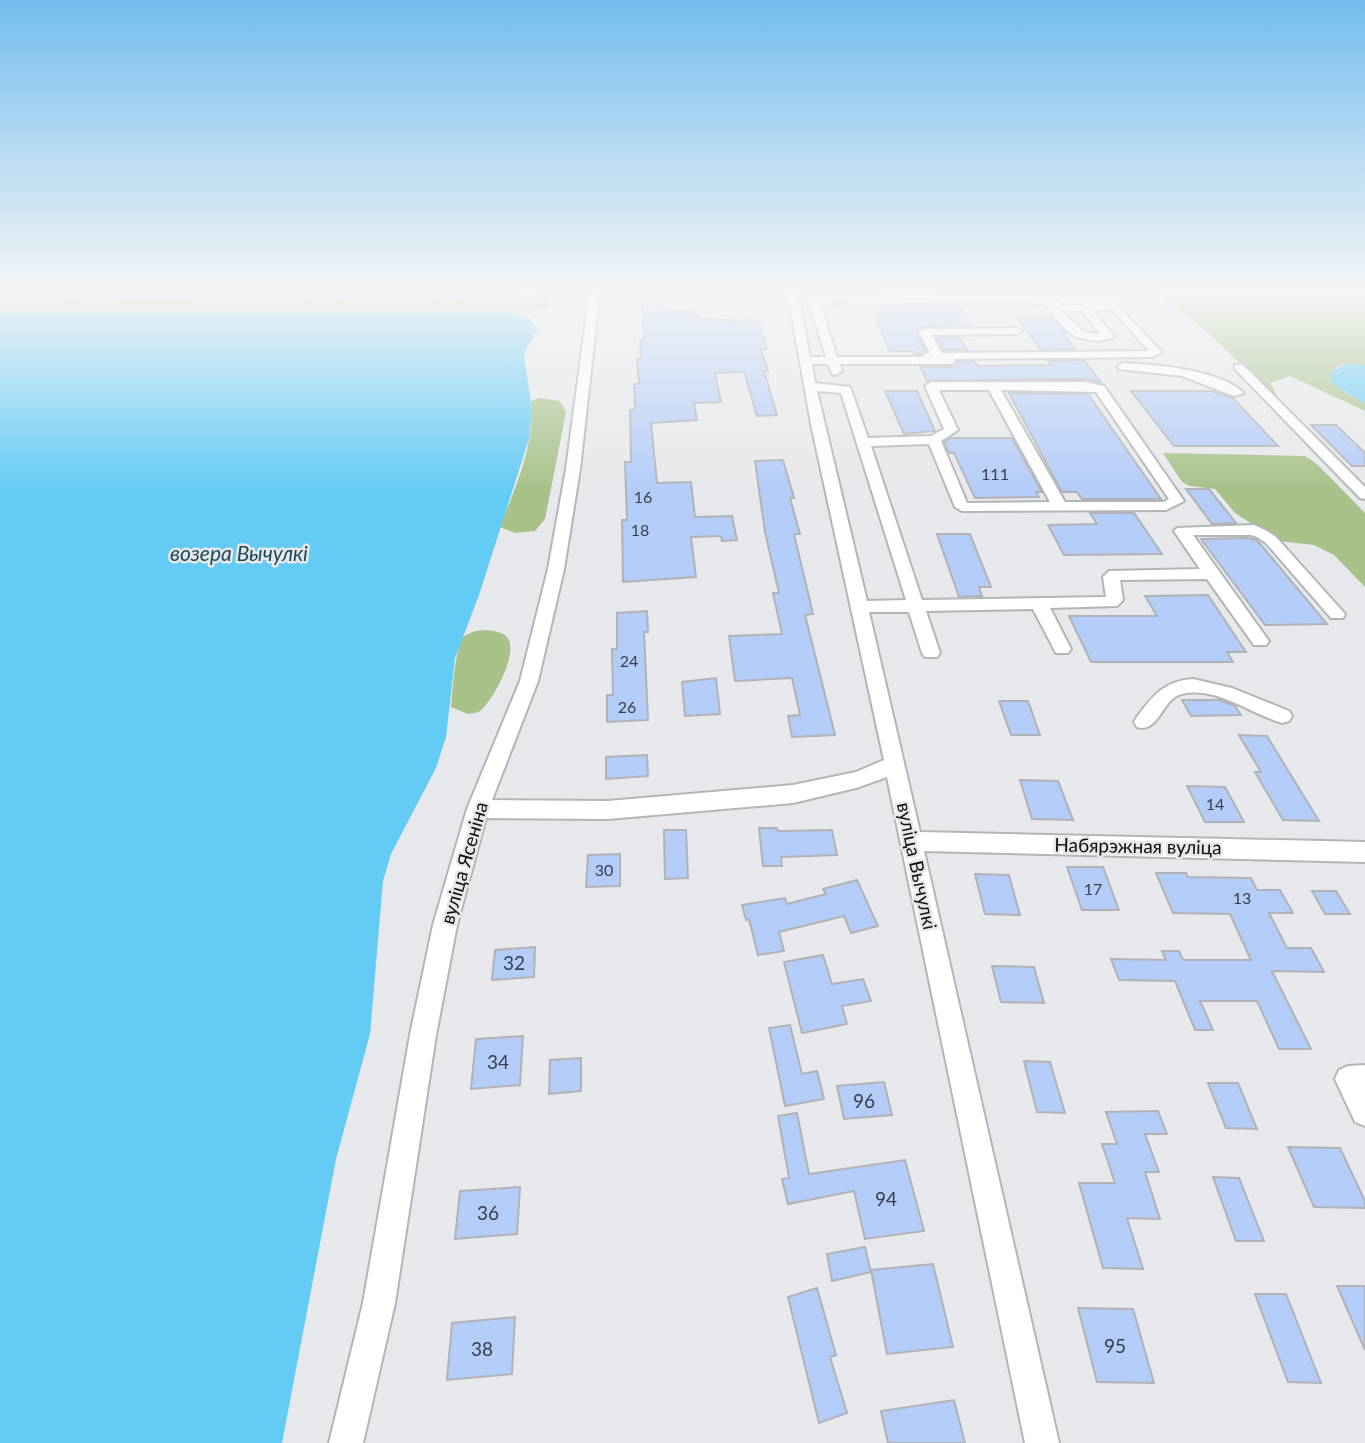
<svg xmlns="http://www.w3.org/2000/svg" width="1365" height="1443" viewBox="0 0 1365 1443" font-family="Lato,sans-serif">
<rect width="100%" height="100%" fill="#e7e8eb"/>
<g fill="#a7c189">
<path d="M1153,289H1365V365L1346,364L1335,368L1345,392L1365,403V411L1290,376L1270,383L1284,408L1211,335Z"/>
<path d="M533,294L548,296L554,301L543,310L526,313H0V297L23,296L170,299L244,295L343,298L388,295L458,298Z"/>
<path d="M539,398L560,401L566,412L545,519L535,531L515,533L500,527C515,488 536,443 531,401Z"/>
<path d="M1163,453L1305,456L1317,464L1365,513V587L1334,555L1314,545L1279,541L1235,513L1215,489L1190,486L1182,482Z"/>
<path d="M486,630C493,631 501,631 507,637C520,653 492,702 479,712L468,714L451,707C453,683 454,661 462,637L475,631Z"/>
</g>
<g fill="#64cbf4">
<path d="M507,312C520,314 533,316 537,331L524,353L532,411L529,439L479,595L455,658L446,737L436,768L391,854L383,881L370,1034L336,1159L282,1443H0V313Z"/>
<path d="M1346,364L1365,365V403L1331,383L1330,373Z"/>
</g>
<g fill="#b3ccf8" stroke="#b1b2b5" stroke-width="2">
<path d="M642,301H662L663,311L695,310L697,319L758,321L767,349H761L768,371H764L777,415L757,416L744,372L715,373L721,402L694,403L697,420L651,423L657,483L691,482L695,517L732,516L737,540L722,541L721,536L691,537L696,577L623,582L622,520H627L625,462H631L630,410L635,409L634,384H639L637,359L641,358L640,341L644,340Z"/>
<path d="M958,304L970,324L925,326L918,330L917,333L926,351L921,354H914L913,351H890L874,315H879L875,305Z"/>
<path d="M1017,317H1052L1067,333H1063L1075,349H1040Z"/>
<path d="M959,337L967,350H944L936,338Z"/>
<path d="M1084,360L1101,382L1085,379L927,381L920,367H951L957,362L974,361L977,366L1052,365L1048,361Z"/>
<path d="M885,391H917L935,431L904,434Z"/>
<path d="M1131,391H1212L1233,398L1278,446H1174Z"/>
<path d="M1009,393L1088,394L1161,499H1082L1077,492H1062Z"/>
<path d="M1311,425H1336L1365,453V466H1352Z"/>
<path d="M950,438H1012L1042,492H1036L1039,497L975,498L954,453H949L944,442Z"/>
<path d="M783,460L794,498H790L800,534H794L813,614L805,615L835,735L792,737L788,716L800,715L792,678L735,681L729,636L782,634L773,593H779L765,532L755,461Z"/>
<path d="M1186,489H1209L1236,523L1212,524Z"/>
<path d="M1090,513H1134L1162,554L1064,555L1048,525L1097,524Z"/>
<path d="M937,534H970L991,587H979L982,596L959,597Z"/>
<path d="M1247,538L1257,540L1327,624L1265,625L1201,539Z"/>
<path d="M1208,595L1246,652H1227L1233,662H1091L1069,616H1157L1145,596Z"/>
<path d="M647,611L648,632H644L648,720L607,722V695H613L612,649H617V613Z"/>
<path d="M716,678L720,714L685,716L682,682Z"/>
<path d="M1182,700H1220L1235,706L1241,715L1191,716Z"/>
<path d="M999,701H1028L1040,735H1011Z"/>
<path d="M1239,735L1267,736L1319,821L1283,820L1255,772H1261Z"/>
<path d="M647,755L648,776L606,779V757Z"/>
<path d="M1020,780L1058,781L1073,820L1032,819Z"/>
<path d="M1187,786L1225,787L1244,822H1205Z"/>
<path d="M759,828H777L778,831L832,830L837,855L781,857L782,866H763Z"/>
<path d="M664,830H686L688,878L665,879Z"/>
<path d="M620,854V886L586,887L588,855Z"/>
<path d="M1067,867H1103L1119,910H1082Z"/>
<path d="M1156,873H1186L1188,877L1251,878L1257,890H1280L1293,913H1269L1287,948H1311L1324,972L1272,971L1311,1049H1279L1257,1001H1200L1213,1030H1195L1175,981L1119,980L1111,959L1166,960L1162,951H1179L1183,960H1251L1230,914L1173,913Z"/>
<path d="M975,874L1009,875L1020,915L985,914Z"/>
<path d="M857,880L878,926L851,933L844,916L779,932L784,951L758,955L749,919L746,920L742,905L785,898L787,904L826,894L823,889Z"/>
<path d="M1312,891H1336L1350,914H1325Z"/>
<path d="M535,947L534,977L492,980L495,950Z"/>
<path d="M823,955L832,984L863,979L871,1001L842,1006L847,1024L802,1033L784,962Z"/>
<path d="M992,966L1034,967L1044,1003L1001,1002Z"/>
<path d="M790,1025L802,1074L817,1071L824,1099L785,1106L769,1028Z"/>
<path d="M523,1036L520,1085L471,1089L476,1039Z"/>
<path d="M581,1058V1091L549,1094L550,1060Z"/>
<path d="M1024,1061L1050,1062L1065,1113L1037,1112Z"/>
<path d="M884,1082L892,1115L844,1119L837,1086Z"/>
<path d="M1208,1083H1238L1257,1129L1226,1128Z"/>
<path d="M1158,1111L1167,1134H1145L1159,1172H1145L1160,1219L1127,1218L1143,1269L1103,1268L1079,1183H1115L1102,1144H1117L1106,1112Z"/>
<path d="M797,1113L809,1174L905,1160L924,1231L865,1239L854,1191L788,1204L782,1179L789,1178L778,1116Z"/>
<path d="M1288,1147L1340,1148L1365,1201V1208L1314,1207Z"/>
<path d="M1213,1177L1239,1178L1264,1241H1236Z"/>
<path d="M520,1187L517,1234L455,1239L460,1191Z"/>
<path d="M865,1247L871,1272L832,1281L827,1254Z"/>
<path d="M933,1264L953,1347L887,1354L871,1270Z"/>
<path d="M1337,1286H1365V1350Z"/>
<path d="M817,1288L836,1355L830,1357L847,1413L819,1423L788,1297Z"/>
<path d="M1255,1294H1286L1321,1383L1288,1382Z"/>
<path d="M1078,1308L1133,1309L1154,1383L1097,1382Z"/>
<path d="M515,1317L512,1374L447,1380L452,1323Z"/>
<path d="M954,1400L965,1443H888L881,1411Z"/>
</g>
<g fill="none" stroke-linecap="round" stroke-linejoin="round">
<g stroke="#b3b5b7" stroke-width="4">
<g id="minor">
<path d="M590,289H600L580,469L564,569L538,681L492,800L608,801L793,785L856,772L884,760L811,424L787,289H797L810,357H826L808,299L800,295L805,292L818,297L1029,295L1066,305L1116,304L1162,352L1152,357L955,359L954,363L950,364H840L842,371L836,375L832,374L828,364H812L815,383L850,387L868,438L931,436L944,429L925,386L931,382H1085L1104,386L1184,501L1166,510L962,511L955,507L929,444L871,446L922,600L1106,597L1103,577L1109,571L1200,569L1174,531L1177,528L1254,525L1267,531L1276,537L1345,614L1343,618H1331L1266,543L1257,537L1251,535H1193L1266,637L1269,641L1266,645H1254L1207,579L1120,580L1123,600L1117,606L1050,608L1071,649L1068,653H1056L1033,609L926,611L940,653L937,657H925L922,653L909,612H869L920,832L1365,842V862L924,851L1059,1443H1025L887,777L856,788L793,803L608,819L486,818L457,925L436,1035L395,1303L363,1443H329L363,1303L410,1035L433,925L467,809L520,681L548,569L566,469ZM1029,301L1047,306L1064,328L1076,337L1097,341L1112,338L1114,336L1093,311L1113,310L1149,351L942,353L932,335L1017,334L1022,331L1017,328L925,329L919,332L930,353L924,354L923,357H837L820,303ZM1061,310L1083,311L1100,334L1084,332ZM939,390H989L1050,502L967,503L941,441L958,430ZM1001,390L1096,392L1169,499L1164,502H1065ZM817,391L841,393L906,600L867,601Z"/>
<path d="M1123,363C1157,365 1218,369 1244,393L1234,396L1182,376L1119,369L1117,367Z"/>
<path d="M1235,365H1243L1365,487V499L1360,498L1235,369Z"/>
<path d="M1193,679L1232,688L1289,711L1292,716L1289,721L1282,723C1251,714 1216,686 1182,694C1162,698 1159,734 1137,727L1134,722L1137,717C1153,695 1165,681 1193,679Z"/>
<path d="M1365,1065V1126L1355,1122L1335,1079L1339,1070L1348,1066Z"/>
</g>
</g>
<use href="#minor" fill="#fff" fill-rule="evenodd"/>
</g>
<linearGradient id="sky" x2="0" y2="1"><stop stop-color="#73bded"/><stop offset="0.59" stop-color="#f4f5f6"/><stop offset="1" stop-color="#f4f5f6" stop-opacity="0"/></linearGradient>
<rect width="1365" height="491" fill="url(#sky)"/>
<g text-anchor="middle" stroke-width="5" stroke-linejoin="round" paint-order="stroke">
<g font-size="16" fill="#383e4a">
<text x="995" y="480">111</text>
<text x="643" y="503">16</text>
<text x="640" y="536">18</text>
<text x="629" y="667">24</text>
<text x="627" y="713">26</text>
<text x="1215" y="810">14</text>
<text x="604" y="876">30</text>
<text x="1093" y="895">17</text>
<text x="1242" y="904">13</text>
</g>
<g font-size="19" fill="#0f0f10" stroke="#e7e8eb">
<text transform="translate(1138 846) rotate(1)" y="7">Набярэжная вуліца</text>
<text transform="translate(464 863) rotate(-74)" y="7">вуліца Ясеніна</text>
<text transform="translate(917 866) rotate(78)" y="7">вуліца Вычулкі</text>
</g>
<g font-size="19" fill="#383e4a">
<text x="514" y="970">32</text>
<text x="498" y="1069">34</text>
<text x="864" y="1108">96</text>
<text x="886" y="1206">94</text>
<text x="488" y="1220">36</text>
<text x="1115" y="1353">95</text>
<text x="482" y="1356">38</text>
</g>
<g font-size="21" font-style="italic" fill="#1d4a5b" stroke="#e7e8eb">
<text x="239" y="561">возера Вычулкі</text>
</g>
</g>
</svg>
